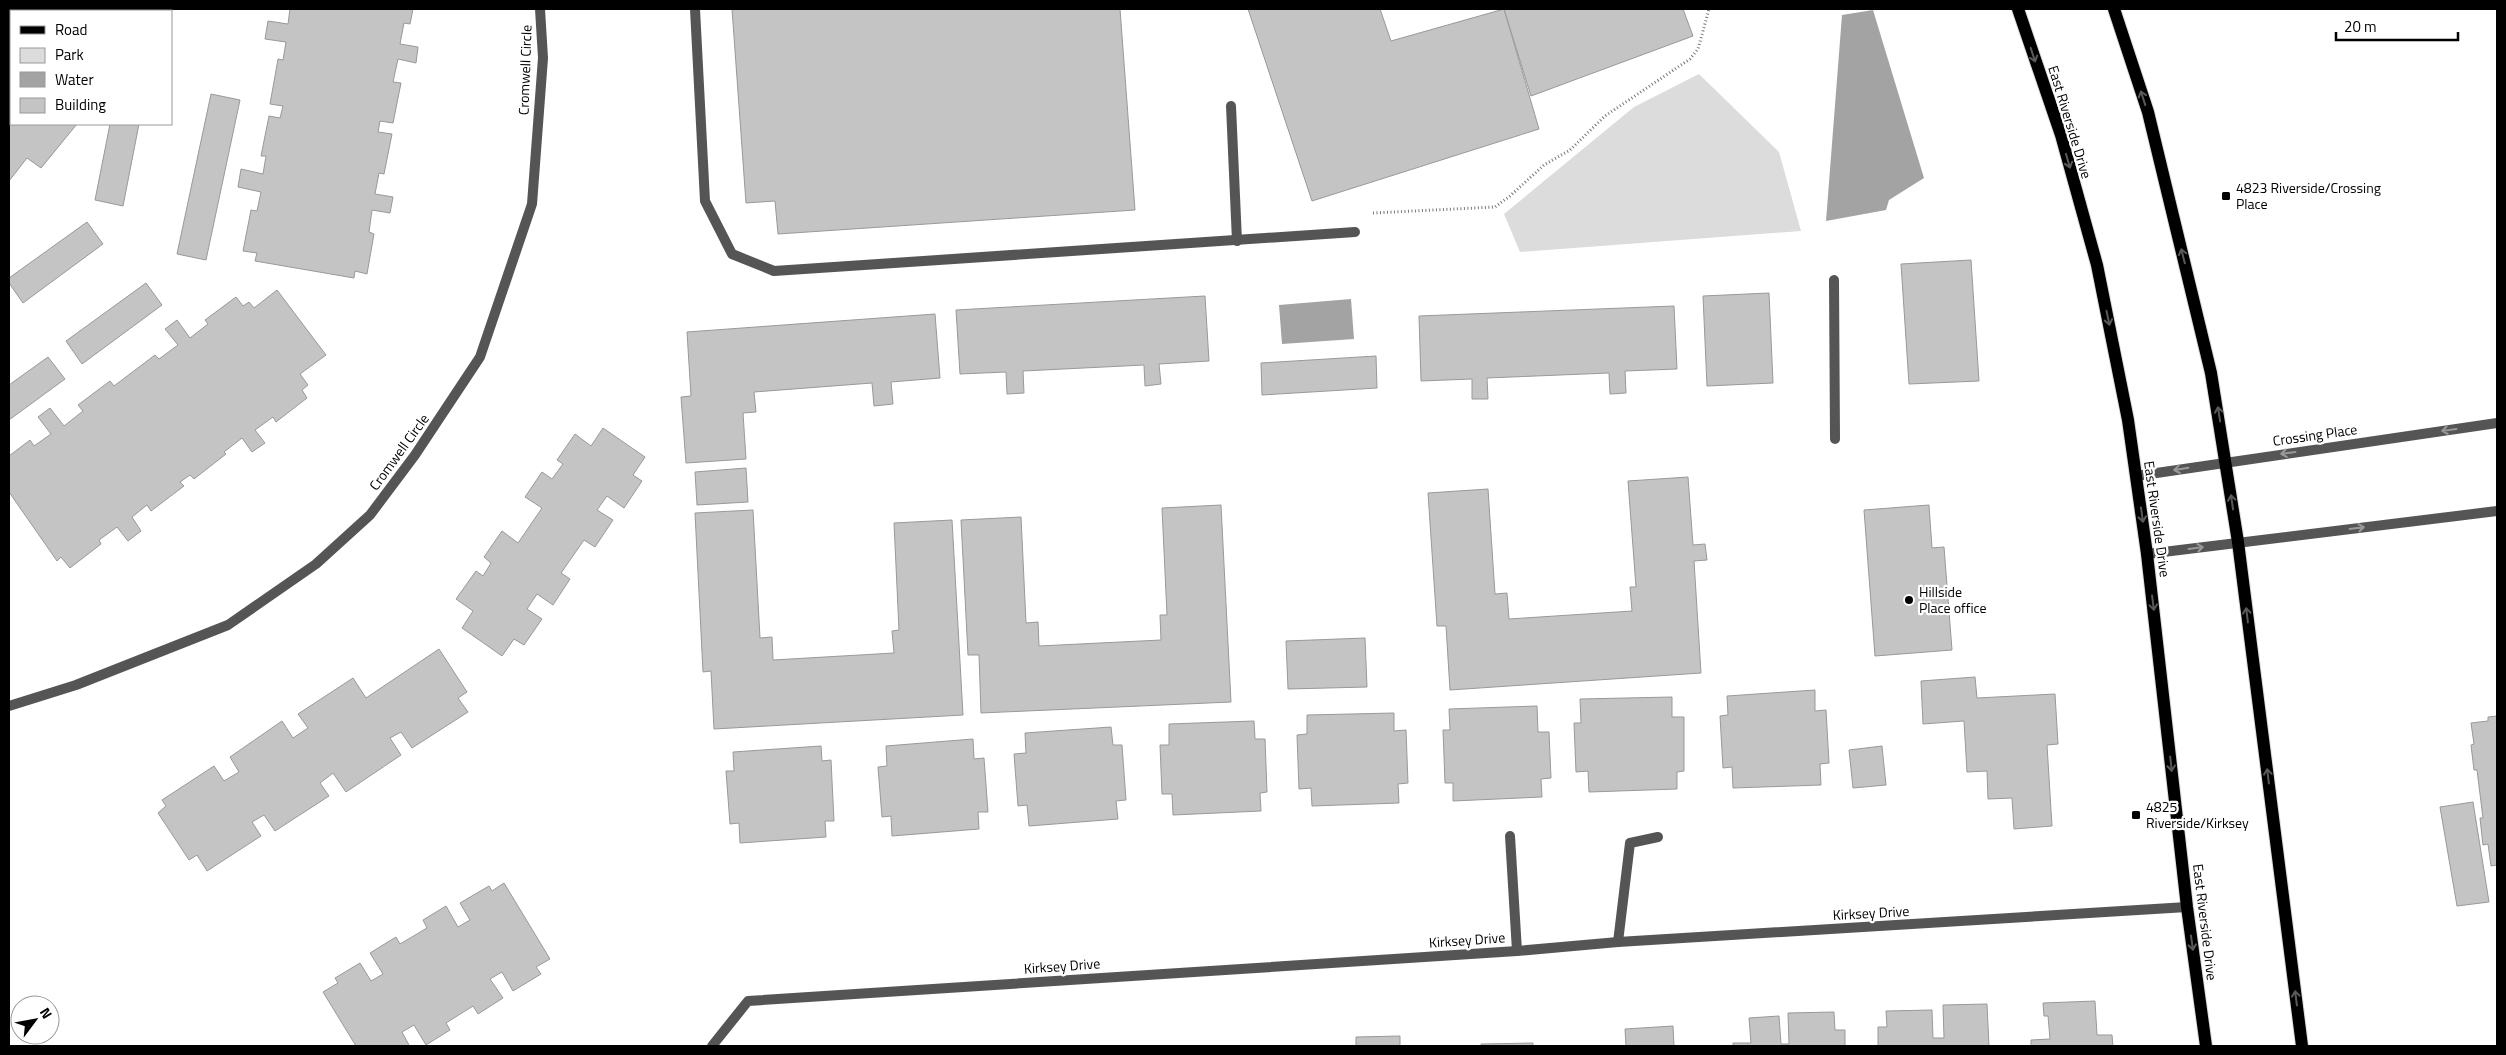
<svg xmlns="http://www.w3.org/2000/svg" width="2506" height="1055" viewBox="0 0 2506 1055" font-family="'Titillium Web',sans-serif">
<rect width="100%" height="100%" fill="#fff"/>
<path fill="#dcdcdc" d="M1699,74L1779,152L1801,231L1520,252L1504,214L1634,107Z"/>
<g fill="#a3a3a3">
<path d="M1873,10L1924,178L1889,200L1886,210L1826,221L1842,15Z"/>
<path d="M1351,299L1354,339L1282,344L1279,305Z"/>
</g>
<g fill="#c4c4c4" stroke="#999">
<path d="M16,9H66L69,11H19Z"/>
<path d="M290,9H413L410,24L404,23L400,44L418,47L416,63L398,59L393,82L401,83L393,123L380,121L378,132L392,134L384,174L379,173L375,194L393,197L390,213L372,210L369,232L374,234L367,274L355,271L354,278L255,261L257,253L243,251L251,210L257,211L261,192L238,187L241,169L263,174L266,156H261L269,116L280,118L283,106L270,104L278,59L283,60L286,42L265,39L268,21L288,24Z"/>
<path d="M732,9H1120L1135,210L778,234L775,201L746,203Z"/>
<path d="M1248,9H1380L1391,41L1504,9L1539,129L1312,201Z"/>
<path d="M1504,9H1683L1693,36L1531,96Z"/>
<path d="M11,53V124H77L41,168L27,158L9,181V57Z"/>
<path d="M211,94L240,100L206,260L177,254Z"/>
<path d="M110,124H139L123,206L95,200Z"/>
<path d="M87,222L103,244L23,303L9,283V278Z"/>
<path d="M1971,260L1979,381L1909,384L1901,264Z"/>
<path d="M146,283L162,305L82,364L66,341Z"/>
<path d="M277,290L326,355L300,374L308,385L302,390L307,398L276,422L273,417L255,430L265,443L252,452L242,438L224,452L226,454L194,479L190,475L180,482L184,486L151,511L147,505L132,517L141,531L128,541L117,527L99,540L101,544L70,568L61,557L57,561L9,492V456L30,440L34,446L51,434L38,417L50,408L64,426L83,411L78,405L110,381L114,386L155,355L159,359L178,345L165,329L177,320L190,338L208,324L205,320L236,297L243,306L249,302L254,308Z"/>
<path d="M1769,293L1773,383L1707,386L1703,296Z"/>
<path d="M1205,296L1209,361L1159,364L1161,384L1145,386L1144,365L1023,371L1024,393L1007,394L1006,372L960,374L956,310Z"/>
<path d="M1674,306L1677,369L1625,371L1626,393L1610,394L1609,373L1487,378L1488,399H1472V379L1421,381L1419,316Z"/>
<path d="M935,314L940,378L891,382L893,404L874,406L872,383L754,392L756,412L743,413L746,459L686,463L681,397L691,396L687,332Z"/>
<path d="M1376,356L1377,388L1262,395L1261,363Z"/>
<path d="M48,357L65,379L9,420V385Z"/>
<path d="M603,428L645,457L633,475L642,481L624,508L607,496L597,510L613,520L595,547L584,540L561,573L570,579L553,605L537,594L527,609L542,619L524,645L514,639L502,656L462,628L473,611L456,599L476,571L483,576L491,563L484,557L502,531L518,543L542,508L525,497L542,472L552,479L563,464L557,460L575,434L591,446Z"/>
<path d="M746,468L748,502L697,505L695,472Z"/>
<path d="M1688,477L1693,545L1705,544L1707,560L1694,561L1701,673L1450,690L1446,626H1437L1428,493L1488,489L1495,594L1507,593L1509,619L1632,611L1630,587H1636L1628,481Z"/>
<path d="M1221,505L1231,702L981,713L979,655H968L961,520L1021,517L1026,623L1038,622L1039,646L1161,640L1160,615H1167L1162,508Z"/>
<path d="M1929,505L1932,548L1944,547L1952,650L1875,656L1864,510Z"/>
<path d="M753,510L760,638L772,637L773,660L894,653L892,631L899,630L894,523L952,520L963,715L714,729L711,671L703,672L695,513Z"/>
<path d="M1365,638L1367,687L1288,689L1286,641Z"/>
<path d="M439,649L467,692L458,698L468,712L412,748L401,732L390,738L401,755L346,792L333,773L320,783L329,796L275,831L264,815L252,822L261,836L207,871L197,855L189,860L158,813L166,806L162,800L214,766L224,781L239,772L230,757L282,721L293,738L308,728L298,714L353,678L366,698Z"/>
<path d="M1975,677L1977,698L2055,694L2058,744L2047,745L2052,826L2014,829L2012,798L1988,799L1987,771L1967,772L1964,721L1923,724L1921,681Z"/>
<path d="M1815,690V711L1826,710L1829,763L1820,764L1821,785L1733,788L1732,767L1723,768L1720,716L1728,715L1727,696Z"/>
<path d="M1672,697V717H1684V771L1677,772V789L1589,792L1588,771L1576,772L1574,723H1581L1580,699Z"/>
<path d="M1537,706L1538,732H1549L1551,778L1541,779L1542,797L1453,801V783H1445L1443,730H1450L1449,709Z"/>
<path d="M1394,713V731L1406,730L1408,783L1398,784L1399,803L1312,806L1311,788L1299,789L1297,735L1307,734V715Z"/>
<path d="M2497,716V865L2491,866L2488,844L2483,845L2480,818H2483L2477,770H2474L2471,745L2474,744L2471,723L2488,721V717Z"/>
<path d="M1254,721L1255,739H1265L1267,792L1260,793L1261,811L1173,815L1172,794H1162L1160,745H1169V724Z"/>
<path d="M1111,727L1113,745H1122L1126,800L1116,801L1118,819L1029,826L1027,805L1018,806L1014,754L1026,753L1025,733Z"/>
<path d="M973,739L974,759L984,758L988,812H978L979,829L892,836L891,816L882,817L878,767L887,766L886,746Z"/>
<path d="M821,746L822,761L831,760L834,821H825L826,837L740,843L739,823L730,824L726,771H734L733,752Z"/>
<path d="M1882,746L1886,785L1853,788L1849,750Z"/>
<path d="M2473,802L2489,902L2457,906L2440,807Z"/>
<path d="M504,883L550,959L536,967L541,974L513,991L502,972L490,979L503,998L478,1014L473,1006L446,1023L450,1030L426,1045L414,1025L402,1032L409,1045L408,1046H356L323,992L338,983L335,978L360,963L371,981L383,974L370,953L396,937L400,944L427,928L423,920L446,906L458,927L470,920L460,903L489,886L492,891Z"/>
<path d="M2095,1001L2097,1035H2112L2113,1046H2031V1040L2050,1039L2048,1016H2044L2043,1003Z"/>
<path d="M1987,1004L1989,1046H1878V1027H1887L1886,1011L1932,1010L1933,1038H1944L1943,1005Z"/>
<path d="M1834,1012L1835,1030H1845V1046H1733V1043H1751L1749,1018L1779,1016L1781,1044H1789L1788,1013Z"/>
<path d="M1673,1026L1674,1046H1626L1625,1029Z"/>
<path d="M1400,1036V1046H1356V1037Z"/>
<path d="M1533,1043V1046H1481V1044Z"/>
</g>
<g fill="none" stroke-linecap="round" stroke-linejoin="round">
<g stroke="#dbdbdb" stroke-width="14">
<g id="primary">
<path d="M2018,9L2061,135L2097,265L2128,420L2147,554L2187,907L2206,1046"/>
<path d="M2114,9L2148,112L2211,373L2238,542L2302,1046"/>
</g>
</g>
<path stroke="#777" stroke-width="3" stroke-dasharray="1 2.5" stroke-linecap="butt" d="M1373,213L1495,207L1510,196L1544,165L1570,150L1605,116L1690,59L1698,49L1709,9"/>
<g stroke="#555" stroke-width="10">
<path d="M695,9L705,201L732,254L774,271L1355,232"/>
<path d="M1231,106L1237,241"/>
<path d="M1834,280L1835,439"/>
<path d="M1510,836L1517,951"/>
<path d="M1618,942L1630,843L1658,837"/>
</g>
<g stroke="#555" stroke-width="10">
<path d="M9,706L76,685L228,625L316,564L370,515L415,455L480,357L532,204L543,58L540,9"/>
<path d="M712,1046L748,1001L1517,951L1618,942L2187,907"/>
</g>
<g stroke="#555" stroke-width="10">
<path d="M2136,476L2497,423"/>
<path d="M2147,554L2497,511"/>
</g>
<use href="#primary" stroke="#000" stroke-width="12"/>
</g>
<defs><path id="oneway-shaft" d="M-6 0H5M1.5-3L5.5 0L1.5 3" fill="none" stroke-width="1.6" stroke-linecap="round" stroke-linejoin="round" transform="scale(1.25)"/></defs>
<g stroke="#595959">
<use href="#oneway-shaft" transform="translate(2033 55) rotate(72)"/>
<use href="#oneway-shaft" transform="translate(2143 98) rotate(-108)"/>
<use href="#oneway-shaft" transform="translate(2068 161) rotate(74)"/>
<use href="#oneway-shaft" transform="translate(2183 256) rotate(-104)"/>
<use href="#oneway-shaft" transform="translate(2108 318) rotate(78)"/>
<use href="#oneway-shaft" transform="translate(2219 414) rotate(-99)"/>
<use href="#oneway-shaft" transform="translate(2232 502) rotate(-98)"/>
<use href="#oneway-shaft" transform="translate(2142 515) rotate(82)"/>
<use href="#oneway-shaft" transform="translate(2153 603) rotate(83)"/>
<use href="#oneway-shaft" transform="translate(2247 615) rotate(-97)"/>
<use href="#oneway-shaft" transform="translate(2171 764) rotate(84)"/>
<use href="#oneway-shaft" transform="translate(2268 776) rotate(-97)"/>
<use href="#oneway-shaft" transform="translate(2192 943) rotate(82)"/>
<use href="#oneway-shaft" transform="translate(2296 998) rotate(-97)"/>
</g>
<g stroke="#999">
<use href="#oneway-shaft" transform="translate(2449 430) rotate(172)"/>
<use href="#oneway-shaft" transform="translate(2288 453) rotate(172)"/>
<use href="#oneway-shaft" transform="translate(2181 469) rotate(171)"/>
<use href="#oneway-shaft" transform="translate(2357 528) rotate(-7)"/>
<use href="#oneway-shaft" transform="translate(2196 548) rotate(-8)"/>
</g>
<g fill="#000" stroke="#fff" stroke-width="2">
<rect x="2221" y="191" width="10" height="10" rx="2.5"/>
<circle cx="1909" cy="600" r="5"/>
<rect x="2131" y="810" width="10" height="10" rx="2.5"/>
</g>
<g text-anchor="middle" stroke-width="4.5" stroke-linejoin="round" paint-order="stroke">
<g font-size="14" fill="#000" stroke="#fff">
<text transform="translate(525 70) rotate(-88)" y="5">Cromwell Circle</text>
<text transform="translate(2070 122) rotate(73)" y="5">East Riverside Drive</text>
<text transform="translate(2315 435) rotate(-8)" y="5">Crossing Place</text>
<text transform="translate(399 452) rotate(-54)" y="5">Cromwell Circle</text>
<text transform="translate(2157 519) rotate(82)" y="5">East Riverside Drive</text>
<text transform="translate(1871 913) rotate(-3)" y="5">Kirksey Drive</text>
<text transform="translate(2205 922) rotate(83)" y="5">East Riverside Drive</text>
<text transform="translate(1467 940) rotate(-4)" y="5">Kirksey Drive</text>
<text transform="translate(1062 966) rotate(-4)" y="5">Kirksey Drive</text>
</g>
<g font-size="14" fill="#000" stroke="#fff" text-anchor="start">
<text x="2236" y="193">4823 Riverside/Crossing<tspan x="2236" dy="16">Place</tspan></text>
<text x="1919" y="597">Hillside<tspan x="1919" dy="16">Place office</tspan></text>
<text x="2146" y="812">4825<tspan x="2146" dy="16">Riverside/Kirksey</tspan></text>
</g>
</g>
<rect width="2506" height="1055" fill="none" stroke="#000000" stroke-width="20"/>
<rect x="10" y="10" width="162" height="115" fill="#ffffff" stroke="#999999"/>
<rect x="20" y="26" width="25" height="8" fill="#000000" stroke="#999999"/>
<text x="55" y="35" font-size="15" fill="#000000">Road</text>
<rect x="20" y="48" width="25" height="15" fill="#dcdcdc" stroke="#999999"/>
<text x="55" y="60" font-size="15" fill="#000000">Park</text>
<rect x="20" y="72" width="25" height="15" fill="#a3a3a3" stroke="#999999"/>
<text x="55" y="85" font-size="15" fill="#000000">Water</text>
<rect x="20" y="98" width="25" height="15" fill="#c4c4c4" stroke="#999999"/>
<text x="55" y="110" font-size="15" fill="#000000">Building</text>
<g transform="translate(35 1020) rotate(58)"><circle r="24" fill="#ffffff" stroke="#999999"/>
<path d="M0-4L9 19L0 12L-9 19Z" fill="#000000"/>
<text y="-8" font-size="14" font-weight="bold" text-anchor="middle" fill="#000000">N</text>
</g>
<path d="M2336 32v8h122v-8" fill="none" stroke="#000000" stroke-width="2.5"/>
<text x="2344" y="32" font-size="15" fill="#000000" stroke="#ffffff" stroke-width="4" paint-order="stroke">20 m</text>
</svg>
